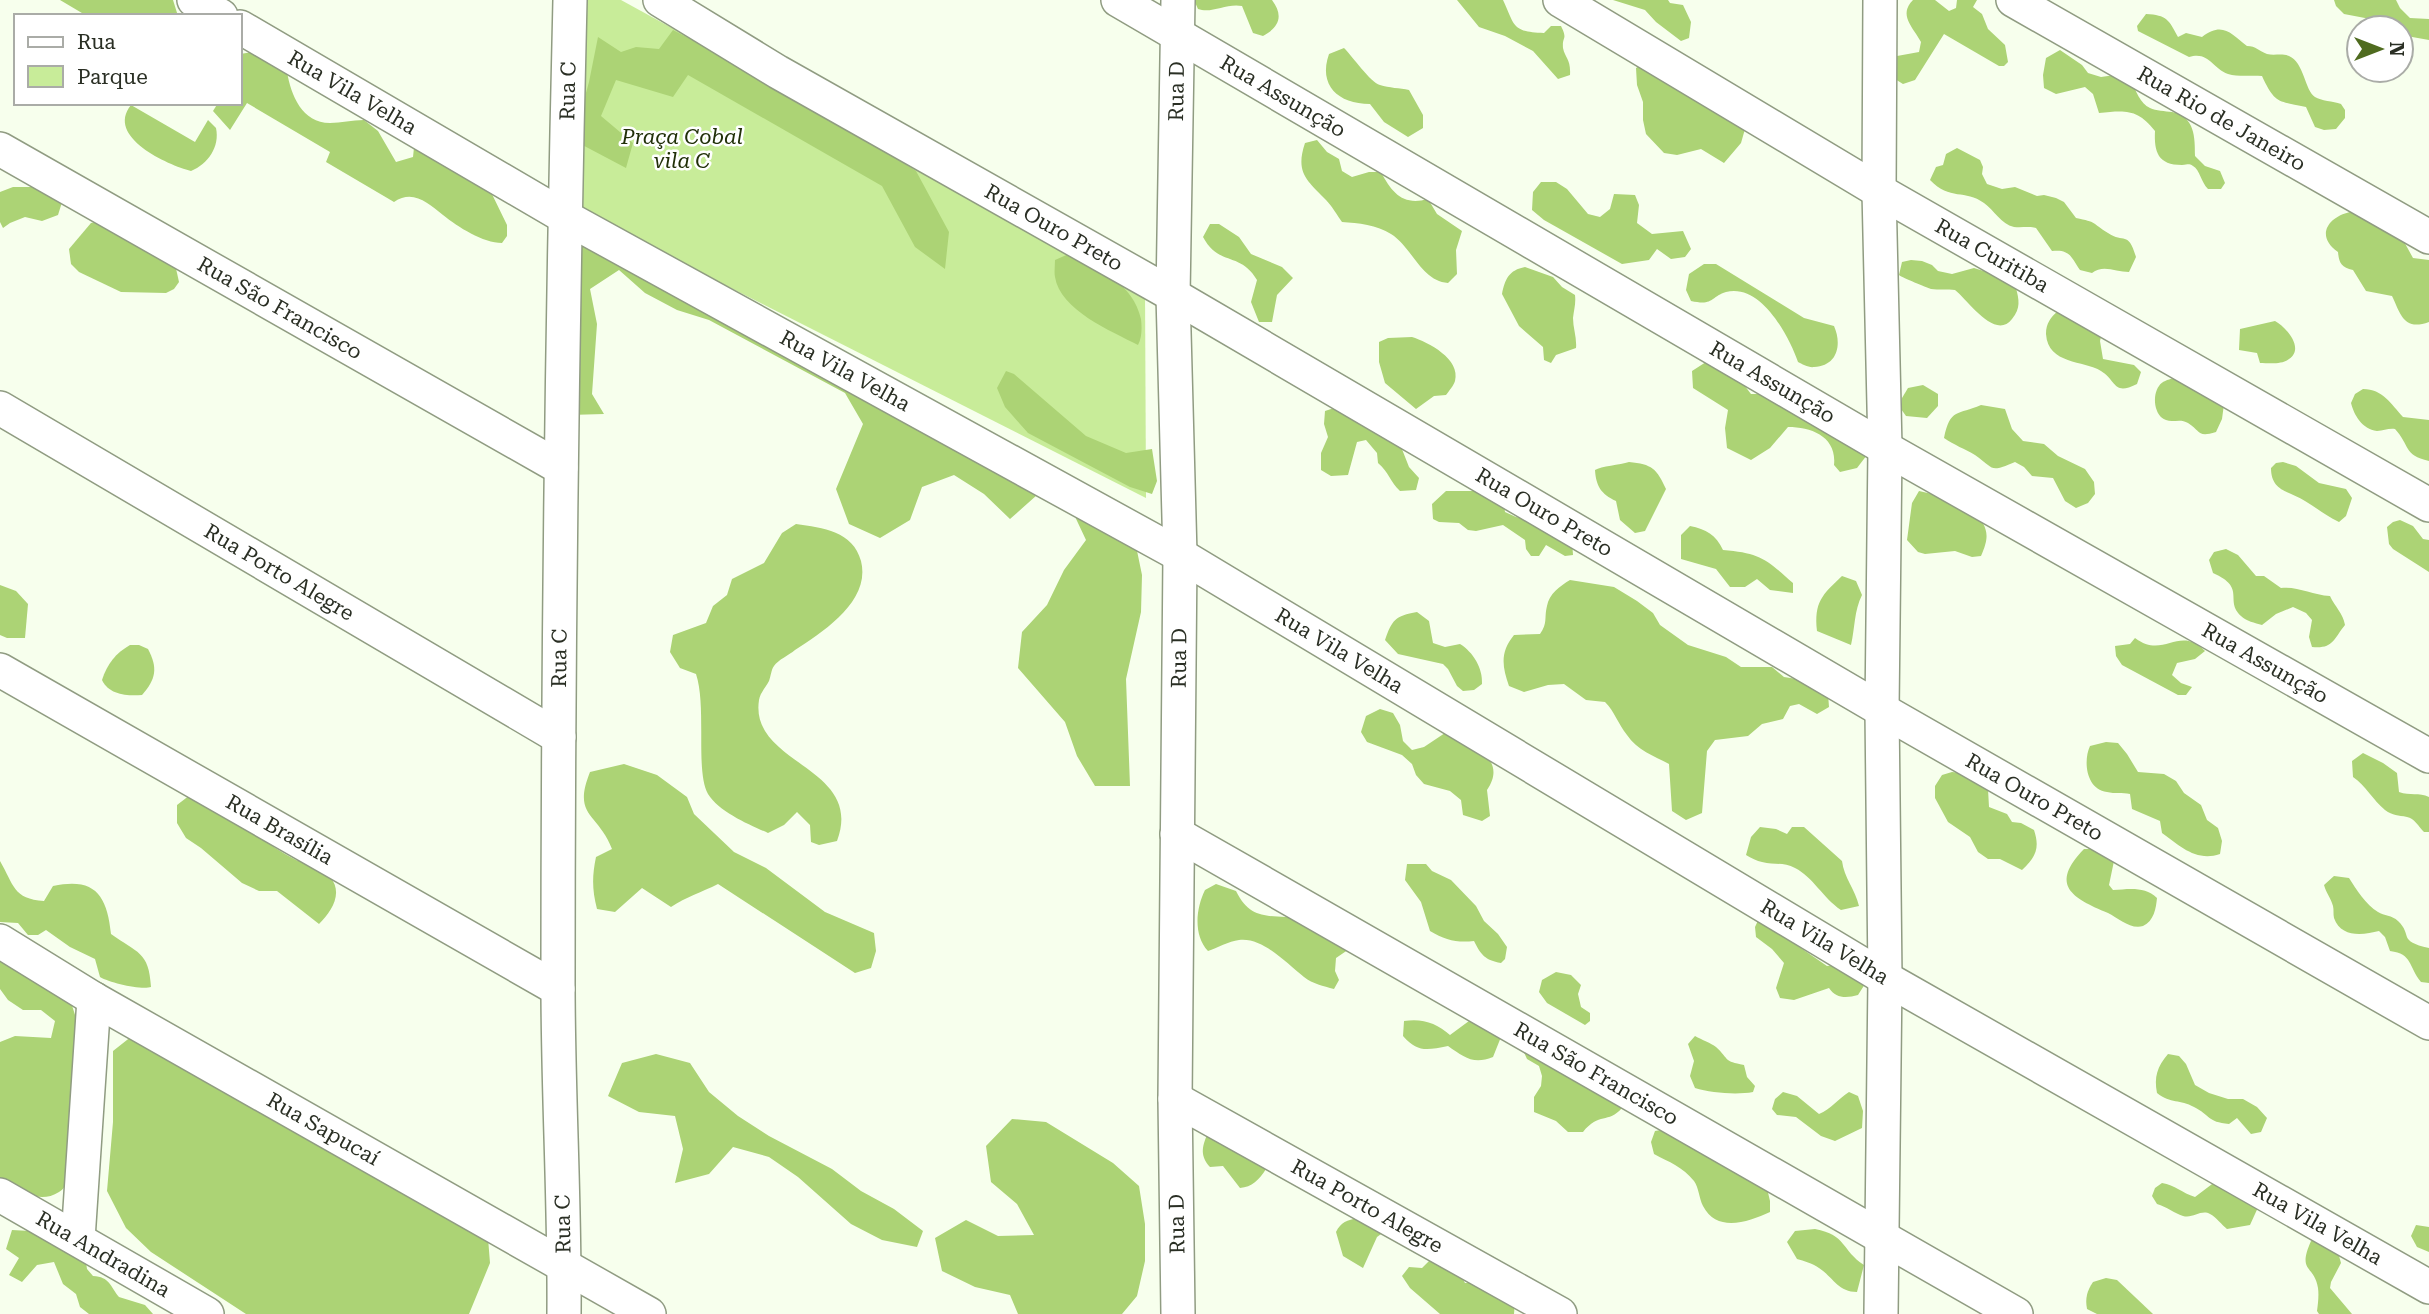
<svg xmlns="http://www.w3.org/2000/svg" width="2429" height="1314" viewBox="0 0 2429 1314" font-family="'Roboto Serif',serif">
<rect width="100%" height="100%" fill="#f7ffed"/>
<path fill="#c8ec99" d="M576,0H621L1145,288L1146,498L571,207Z"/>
<g fill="#acd375">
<path d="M60,0H173L178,16H87Z"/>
<path d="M1194,0H1272C1284,16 1279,27 1263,36L1253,33L1242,6C1226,3 1212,14 1198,9Z"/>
<path d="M1457,0H1503C1515,25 1511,32 1544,33L1551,26H1561C1568,40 1562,36 1563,48C1565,58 1571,59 1570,75L1558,79L1533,51L1505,36L1479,27Z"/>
<path d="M1613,0H1668L1670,3L1683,5L1691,22L1689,38L1681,41L1656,22L1645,10Z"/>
<path d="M1913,0H1935L1949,11L1956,8L1957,0H1977L1973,7L1982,14L1988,29L2005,45L2008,62L2004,66H1999L1944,34L1915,80L1903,84L1895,79L1893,67L1897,56L1919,52L1921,42C1913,27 1898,15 1913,0Z"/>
<path d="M2334,0H2396L2400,8L2410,18L2429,19V40L2401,35V28H2387L2365,18L2344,14L2336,6Z"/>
<path d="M2146,14C2167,15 2169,20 2178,37L2186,33L2202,37C2223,21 2231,34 2247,46C2256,46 2259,51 2267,54C2274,56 2282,53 2289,56C2304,62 2305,91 2315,97C2321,101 2333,101 2341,104L2345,110V118L2336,129L2324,130L2315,127L2306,107C2278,101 2275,104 2262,76C2251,75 2238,77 2228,74C2212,68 2209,51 2189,57L2138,31L2137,26Z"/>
<path d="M673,30L735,62L839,121L916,171L949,232L945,269L915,247L882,186L688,75L673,97L616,80L601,116L633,143L626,168L573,140L589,82L598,37L621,52L636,47L659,49Z"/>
<path d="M1344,48C1353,57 1370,82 1380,85C1389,88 1400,88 1409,90L1423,115V128L1408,137L1384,122L1370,104C1338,104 1318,85 1329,54Z"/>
<path d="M2060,50L2082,65L2088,73L2101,77L2115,75L2131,81C2136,90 2140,104 2150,108C2156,111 2165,111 2172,112C2195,117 2195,137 2195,156L2205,166L2220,171L2225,183L2221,189H2208C2201,182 2200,170 2193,166C2188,163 2188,165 2182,165C2158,165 2154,152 2155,131C2138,109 2126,110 2099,113L2093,94L2085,87L2056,94L2044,88L2043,75L2046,58Z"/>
<path d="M260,51L287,72C291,95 302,123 330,123C341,123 352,120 364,120L378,131L396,162L413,157L415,138L489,188L507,225V236L502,243C483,243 458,227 443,215C428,203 413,189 394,202L326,162L330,152L247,103L230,130L213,111L218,103H240V54Z"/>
<path d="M1648,61L1745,129L1741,143L1724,163L1701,149L1677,155L1664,153L1646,134L1643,120V102L1637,85L1636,68Z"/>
<path d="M131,105L195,142L208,120L216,128C220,147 208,164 191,171C168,165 105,137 131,105Z"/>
<path d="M1317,140L1327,152L1339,159L1342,171L1352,177L1369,172H1381C1392,193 1403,206 1428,199L1437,214L1462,231L1456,250L1457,274L1448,283C1421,281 1412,247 1391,234C1377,225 1358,223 1342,222C1337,215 1332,206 1326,200C1307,180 1295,173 1305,143Z"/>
<path d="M1957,148L1980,160L1983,167L1982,174L1987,184L2002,189L2015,187L2037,196L2044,195L2056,198L2064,202L2076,218C2097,222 2092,223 2108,233C2124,244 2128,230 2136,257L2129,272C2116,272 2103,264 2092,273L2080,270C2071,257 2070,249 2052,251L2036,228C2028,226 2022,228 2014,227C2001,224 1994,210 1984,203C1965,189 1950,201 1930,180L1936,167L1943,165L1946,154Z"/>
<path d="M1541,182H1556L1567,189L1588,214L1600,217L1610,209L1614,194L1635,195L1639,205L1637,223L1652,234L1683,231L1691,249L1685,257L1671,259L1657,249L1649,260L1622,264L1544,220L1532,210L1533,192Z"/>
<path d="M13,187H49L63,199L58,215L42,221L25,217L10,223L3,228L0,222V192Z"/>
<path d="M2350,212L2369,215L2402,238L2413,258L2429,260V322C2404,331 2401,315 2392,296L2366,291L2353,270C2341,267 2339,263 2338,252C2315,236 2328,217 2350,212Z"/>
<path d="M99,221L175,264L179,282L174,289L166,293L121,292L79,272L71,264L69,249L91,223Z"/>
<path d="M1210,224H1219L1239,237L1251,254L1282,267L1293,278L1277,295L1272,322H1259L1251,302L1257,280C1240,251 1219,267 1203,237Z"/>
<path d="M572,231L1135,541L1142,575L1141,612L1126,679L1130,786H1095L1077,756L1065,722L1018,668L1022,632L1047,605L1064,570L1086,540L1070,506L1037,495L1010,519L984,494L954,475L922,487L910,520L880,538L849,524L836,489L863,424L845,393L709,320L677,310L645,293L619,270L590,289L597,324L592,394L604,414L569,415Z"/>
<path d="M1071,253C1099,270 1133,283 1141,319C1142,327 1142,338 1138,345C1111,331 1060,310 1055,277C1054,272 1055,266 1055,260Z"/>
<path d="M1911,260L1922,261L1932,265L1938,271L1952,274L1974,268L1990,273L2016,288C2019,300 2021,308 2012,319C1995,341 1968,300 1955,290C1948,289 1938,290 1931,289C1926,287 1903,278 1899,275L1902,262Z"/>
<path d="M1704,264H1716L1804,318L1834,326C1842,344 1838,366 1814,367C1809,368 1802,364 1798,362C1789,336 1761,283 1726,292C1710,297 1714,306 1691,301L1686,290L1689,274Z"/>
<path d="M1525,267L1553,277L1562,287L1575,295C1576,304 1574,309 1573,318C1573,328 1577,338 1576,348L1556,355L1551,363L1544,360L1543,347L1519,326L1502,294C1505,279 1509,270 1525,267Z"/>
<path d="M2058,311L2102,333L2100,341L2103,359L2134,365L2141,372L2137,384C2113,396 2117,381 2101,371C2084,360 2048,365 2046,334C2046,323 2051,317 2058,311Z"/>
<path d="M2275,321C2286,327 2305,348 2289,359C2282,365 2268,363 2260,363L2257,353L2239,350L2240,329Z"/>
<path d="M1412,337C1428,342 1461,359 1455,381C1454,385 1449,391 1446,395L1434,396L1416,409L1385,383L1379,362V342L1388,338Z"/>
<path d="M1706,362L1731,368L1751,394H1768L1867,455L1857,468L1840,472L1834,465C1837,437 1812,427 1788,427L1770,448L1751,460L1727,448L1725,428L1728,410L1693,388L1692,371Z"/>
<path d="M1006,371L1014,374L1086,436L1126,453L1152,449L1157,481L1152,494L1130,487L1028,433L1005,407L997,388Z"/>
<path d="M2173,378L2224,404L2222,419L2216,432C2197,438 2201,431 2188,423C2180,418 2173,423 2166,420C2154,416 2152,395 2159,386C2162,381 2168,380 2173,378Z"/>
<path d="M1923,385L1938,394V406L1927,418L1906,416L1901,409L1902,398L1908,388Z"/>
<path d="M2363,389C2383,389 2391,404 2403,417L2429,420V461C2403,455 2410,445 2395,429C2388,428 2384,431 2377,431C2362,429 2354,415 2351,403L2355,394Z"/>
<path d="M1981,405L2005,409L2012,429L2023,441L2044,444L2058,456L2085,469L2094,482L2095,494L2088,503L2076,508L2065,501L2053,478L2032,476L2024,467L2015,462C1989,473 1995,469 1975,455C1965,449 1954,445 1944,438C1950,408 1958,415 1981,405Z"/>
<path d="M1340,406L1398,439L1409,467L1419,478L1416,490L1400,491C1390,482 1389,472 1378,463L1377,453L1366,440L1357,442L1348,475L1331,476L1321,470V453L1328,437L1324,424L1325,411Z"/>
<path d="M1629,462C1652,464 1657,469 1666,489L1645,531L1635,533L1620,520L1616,501C1601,494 1596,486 1595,470C1601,466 1620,465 1629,462Z"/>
<path d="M2283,462L2296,466L2319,483L2346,489L2352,498L2346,516L2339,522C2326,516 2317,508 2305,501C2290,491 2271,492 2271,468L2276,463Z"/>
<path d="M1446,491H1488L1503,497L1505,512L1516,517L1534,520L1572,541L1573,555L1565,556L1546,545L1539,556H1531L1526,549L1525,540L1503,525L1476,531L1468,530L1459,523L1439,522L1433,519L1432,504Z"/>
<path d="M1919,491L1932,494L1954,507L1973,509C1987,527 1991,534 1981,556L1972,557L1955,551L1925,554L1918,552L1907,540L1912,503Z"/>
<path d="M2400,520L2413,526L2423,539L2429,540V572L2393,549L2389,544L2387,527L2393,522Z"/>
<path d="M796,524C823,528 853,531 861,561C871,601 824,631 795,650C789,655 778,660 774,666C771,670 771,676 769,681C766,687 760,693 759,700C749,765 865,766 837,841L819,845L811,842L810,825L797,812L784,825L768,833C750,825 719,812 708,794C695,771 707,707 696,674L680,668L670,652L673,635L706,623L713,606L727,595L732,579L764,563L782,533Z"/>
<path d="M1690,526C1706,529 1716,535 1723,550C1760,553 1766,559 1793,583V593L1770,590L1757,579L1745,587H1730L1716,569L1681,559V535Z"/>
<path d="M2226,549L2238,555L2256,576H2264L2281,588C2298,586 2312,595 2330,596C2335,607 2343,613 2345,625C2333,640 2333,649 2312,647L2309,637L2312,620L2306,613L2293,607L2276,614L2262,625C2255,623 2246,621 2241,616C2224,600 2247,588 2213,573L2209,560L2214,552Z"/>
<path d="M1842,576L1856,581L1862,595C1854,611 1855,628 1851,645L1817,631C1814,602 1822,595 1842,576Z"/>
<path d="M1570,580L1614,587L1637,601L1653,613L1660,625L1688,645L1726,657L1741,667H1772L1784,677L1809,681L1828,694L1829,707L1817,714L1799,704L1790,706L1783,719L1762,724L1748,736L1715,740L1707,751L1702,813L1686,820L1672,811L1669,764C1654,756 1637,750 1627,735C1618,724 1615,712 1605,702L1586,700L1564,684L1548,685L1524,692L1509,686C1502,666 1500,652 1514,635L1540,634C1548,623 1544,618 1547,606C1549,594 1560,586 1570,580Z"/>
<path d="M0,585L16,591L28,604L25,638H7L0,635Z"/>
<path d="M1417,612L1429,621L1433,643L1445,647L1460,644C1473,652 1483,668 1482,684L1474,690L1463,691L1457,686L1448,669L1443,664L1398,654L1385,640C1392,620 1395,616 1417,612Z"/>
<path d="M2135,638C2164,660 2179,624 2205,651L2195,659L2177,663L2172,675L2181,683L2192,687L2186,695H2178L2122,665L2116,656L2115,646L2130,644Z"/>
<path d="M130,645H139L148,649C158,668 156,679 142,695C127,696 109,695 102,680C107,664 116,653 130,645Z"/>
<path d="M1380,709L1393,713L1400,725L1403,741L1412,750L1424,747L1451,729C1473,746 1508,759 1487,790L1490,816L1482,821L1463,815L1461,800L1450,791L1424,784L1416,775L1412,764L1402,755L1367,742L1361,732L1366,716Z"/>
<path d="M2106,742L2118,743L2127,754L2138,772L2164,774L2176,781L2184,793L2201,805L2207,820L2218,828L2222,841L2220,854C2196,862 2180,846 2162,833L2160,821L2132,809L2130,794C2122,792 2115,794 2107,792C2086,789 2083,761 2090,746Z"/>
<path d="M2363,753L2383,763L2397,773L2399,792C2410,796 2419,792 2429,797V832H2424C2419,827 2414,818 2407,817C2398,815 2393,816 2385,810C2373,800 2366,786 2353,777L2352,761Z"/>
<path d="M624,764L657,775L687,797L694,814L734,852L766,868L825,912L874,933L876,951L871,968L855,973L718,884C702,892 686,897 671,907L642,888L615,912L597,909C592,890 592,876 596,857L612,849C598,812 572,817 590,772Z"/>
<path d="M1952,772L1970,774L1988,789L1989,807L2007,814L2012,822L2021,823L2034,830C2040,848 2036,857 2022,870L2000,859H1988L1978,852L1970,837L1948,822L1935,798V786L1942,775Z"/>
<path d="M190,795C229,807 259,842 296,860C308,865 321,867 330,877C344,893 331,912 319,924L277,891H259L242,883L201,848L186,838L177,823V805Z"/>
<path d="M1760,827L1776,829L1787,834L1792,827H1804L1842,861C1844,878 1855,889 1859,906L1841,910C1823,898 1813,877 1795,868C1784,862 1774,865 1762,862C1757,861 1751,858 1746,855L1751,837Z"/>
<path d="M2084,849H2095L2114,861L2109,885L2113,890C2129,889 2145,886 2157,898C2156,908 2154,921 2143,926C2131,930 2118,918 2108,913C2072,898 2049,885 2084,849Z"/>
<path d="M0,861C14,885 13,899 44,901L53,886C95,877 107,895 111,934C137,953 149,951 151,987C141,990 110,983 100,977L95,959L70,947L46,930L38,935H28L18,923L0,922Z"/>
<path d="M1407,864H1426L1432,871L1451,880L1476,906L1484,921L1498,934L1507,947L1505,959L1501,963C1485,960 1481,955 1474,941C1457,943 1445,940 1430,931L1421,902L1405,880Z"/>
<path d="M2334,876L2349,878C2356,889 2366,905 2378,912C2384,916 2392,915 2398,921C2413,935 2397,941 2429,948V983L2421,982C2408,966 2413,954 2390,951L2385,937L2379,931C2363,935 2341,938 2334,918C2333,914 2334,910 2333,906C2331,898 2326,893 2324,885Z"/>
<path d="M1216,884L1236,891C1252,924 1273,913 1303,919C1323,923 1343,934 1361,941L1336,958L1335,971L1339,980L1334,989C1323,986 1313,984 1304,977C1286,963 1263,937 1239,940C1229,941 1217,948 1208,951C1193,935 1196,908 1205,890Z"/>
<path d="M1761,914L1785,924L1795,944L1827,966L1837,965L1865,984L1858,995C1847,998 1836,999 1829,988L1794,1000L1780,998L1776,988L1784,963L1772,949L1756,937L1755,927Z"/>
<path d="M0,947L70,999L81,1034L71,1179C68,1182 64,1189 59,1192C39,1205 17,1190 0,1180V1042L15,1036L51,1038L55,1021L41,1010H23L8,1000L0,989Z"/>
<path d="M1556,972L1571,975L1581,985L1578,994L1581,1007L1590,1013V1021L1585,1025L1547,1003L1539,992L1542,980Z"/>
<path d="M1488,1018L1501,1037L1493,1057C1473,1065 1464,1057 1448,1046C1427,1050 1418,1053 1403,1036L1404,1021C1422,1018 1437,1023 1450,1035L1469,1021Z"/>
<path d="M132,1036L488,1238L490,1263L469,1314H246L151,1252L126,1228L107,1191L113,1122V1051Z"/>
<path d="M1695,1036C1702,1040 1711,1043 1716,1047C1730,1060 1723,1061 1744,1065L1747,1077L1755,1086L1753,1092C1737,1095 1711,1093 1695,1088L1690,1076L1694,1061L1688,1044Z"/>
<path d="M1521,1046L1621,1096L1622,1108C1608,1124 1599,1112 1583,1132H1568L1556,1121L1534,1112V1097L1541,1086L1542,1076L1539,1066L1527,1059Z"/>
<path d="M656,1054L690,1063L709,1092L738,1116L769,1136L832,1169L861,1191L894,1209L923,1231L917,1247L882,1240L851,1224L798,1177L769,1157L733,1147L709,1174L675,1183L683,1149L675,1116L639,1112L608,1096L622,1063Z"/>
<path d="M2168,1054L2179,1056L2186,1064L2195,1085L2209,1093L2228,1099H2243L2257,1107L2267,1118L2261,1132L2251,1134L2237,1118L2229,1124C2207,1122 2210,1115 2194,1107C2180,1099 2171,1104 2157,1093C2154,1077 2157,1067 2168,1054Z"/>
<path d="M1783,1092L1797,1096L1819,1114C1831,1109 1838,1099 1849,1092L1858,1096L1863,1111L1862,1128L1835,1141L1821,1136L1796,1117L1777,1115L1772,1109L1775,1099Z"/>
<path d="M1012,1119L1046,1122L1113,1163L1139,1186L1145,1224V1261L1137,1296L1122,1314H1018L1010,1295L975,1287L942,1271L935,1238L966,1220L998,1236L1034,1235L1017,1204L991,1182L986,1146Z"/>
<path d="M1673,1128L1766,1184L1770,1201V1212C1748,1222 1717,1233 1703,1206C1699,1198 1699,1188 1694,1181C1683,1167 1669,1162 1654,1154L1651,1142L1655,1131Z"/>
<path d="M1207,1135L1263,1155L1266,1169C1259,1180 1252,1187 1240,1188L1223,1166L1210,1167C1200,1156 1202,1147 1207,1135Z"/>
<path d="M2224,1175L2260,1203L2250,1225L2227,1229C2222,1225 2216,1217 2210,1214C2201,1209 2193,1219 2183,1216C2174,1213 2167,1207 2157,1204L2152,1196L2155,1188L2162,1183C2175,1185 2182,1193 2195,1197Z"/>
<path d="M1358,1218L1388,1229L1377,1237L1363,1268L1343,1256L1336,1232C1341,1222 1347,1220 1358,1218Z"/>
<path d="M2416,1225L2429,1227V1252L2417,1247L2411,1236Z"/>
<path d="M1815,1229C1847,1235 1841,1250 1864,1265L1857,1292C1838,1292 1833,1277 1819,1268C1812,1263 1804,1261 1797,1259L1787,1242L1795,1231Z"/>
<path d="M12,1230L30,1231L85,1256L87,1269L93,1276C110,1277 110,1286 119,1297L145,1305L153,1314H89L80,1307L76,1294L63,1284L54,1262L37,1265L22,1282L9,1275L19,1258L6,1249Z"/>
<path d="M2323,1238L2336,1245L2341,1263L2331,1282L2330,1288L2352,1314H2319L2317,1311C2318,1304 2319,1295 2318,1288C2314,1264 2297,1273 2311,1241Z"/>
<path d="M1431,1259L1457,1268L1465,1283L1500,1281L1515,1301L1514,1314H1440L1410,1288L1402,1276L1409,1267L1422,1268Z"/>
<path d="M2106,1278L2117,1280L2153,1314H2097L2087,1309C2085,1298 2087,1291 2093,1282Z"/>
</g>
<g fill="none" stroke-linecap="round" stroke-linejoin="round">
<g stroke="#909c82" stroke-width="36">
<g id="minor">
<path d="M194,0L221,16"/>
<path id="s1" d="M660,0L778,72L1173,295L1882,710L2429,1023"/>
<path id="s2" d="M1118,0L1885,448L2429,756"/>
<path id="s3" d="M1560,0L1879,191L2429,505"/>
<path d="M1880,0L1879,191L1885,448L1882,710L1885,978L1881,1314"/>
<path id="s4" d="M2013,0L2429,237"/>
<path id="s5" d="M240,27L565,217L1180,555L1885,978L2429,1287"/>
<path id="s6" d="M0,149L561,468"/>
<path id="s7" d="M0,408L559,737"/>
<path id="s8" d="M0,670L558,989"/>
<path id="s9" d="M1177,834L2016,1314"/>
<path id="s10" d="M0,941L94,999L649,1314"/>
<path id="s11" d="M1175,1099L1560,1314"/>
<path id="s12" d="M0,1195L207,1314"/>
<path d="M78,1239L94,999"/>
<path id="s13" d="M564,1314C565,1204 558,1094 558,984C558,656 562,328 570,0"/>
<path id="s14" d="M1178,1314L1175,1099L1180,555L1173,295L1178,0"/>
</g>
</g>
<use href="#minor" stroke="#fff" stroke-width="33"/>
</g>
<g text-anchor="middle" stroke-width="5" stroke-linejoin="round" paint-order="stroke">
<g font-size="21" fill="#2a2f24" stroke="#fff">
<text dy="7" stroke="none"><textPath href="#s13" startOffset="1223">Rua C</textPath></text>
<text dy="7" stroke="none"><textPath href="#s14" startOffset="1223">Rua D</textPath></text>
<text dy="7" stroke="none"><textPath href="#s5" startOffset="130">Rua Vila Velha</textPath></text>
<text dy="7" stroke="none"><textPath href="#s2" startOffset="191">Rua Assunção</textPath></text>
<text dy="7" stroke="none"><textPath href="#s4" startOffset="240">Rua Rio de Janeiro</textPath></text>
<text dy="7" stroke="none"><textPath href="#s1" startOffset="455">Rua Ouro Preto</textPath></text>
<text dy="7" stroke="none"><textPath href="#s3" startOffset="502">Rua Curitiba</textPath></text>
<text dy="7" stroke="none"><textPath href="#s6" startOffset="322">Rua São Francisco</textPath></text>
<text dy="7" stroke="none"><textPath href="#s5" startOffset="696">Rua Vila Velha</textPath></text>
<text dy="7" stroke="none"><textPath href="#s2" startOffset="758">Rua Assunção</textPath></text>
<text dy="7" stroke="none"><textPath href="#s1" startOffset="1022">Rua Ouro Preto</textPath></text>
<text dy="7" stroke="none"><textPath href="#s7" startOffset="324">Rua Porto Alegre</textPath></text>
<text dy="7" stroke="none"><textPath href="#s5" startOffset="1264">Rua Vila Velha</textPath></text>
<text dy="7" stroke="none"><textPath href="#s13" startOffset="656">Rua C</textPath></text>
<text dy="7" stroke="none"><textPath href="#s14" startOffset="656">Rua D</textPath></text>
<text dy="7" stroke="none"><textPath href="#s2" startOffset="1325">Rua Assunção</textPath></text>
<text dy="7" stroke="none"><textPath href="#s1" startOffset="1589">Rua Ouro Preto</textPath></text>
<text dy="7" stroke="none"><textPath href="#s8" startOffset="322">Rua Brasília</textPath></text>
<text dy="7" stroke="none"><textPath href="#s5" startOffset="1830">Rua Vila Velha</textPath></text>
<text dy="7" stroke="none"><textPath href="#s9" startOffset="483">Rua São Francisco</textPath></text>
<text dy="7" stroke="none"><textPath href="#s10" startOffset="374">Rua Sapucaí</textPath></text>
<text dy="7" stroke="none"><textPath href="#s11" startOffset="220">Rua Porto Alegre</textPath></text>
<text dy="7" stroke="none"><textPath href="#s5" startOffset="2398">Rua Vila Velha</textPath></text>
<text transform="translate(563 1224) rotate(-91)" y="7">Rua C</text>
<text transform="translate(1177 1224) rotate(-91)" y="7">Rua D</text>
<text dy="7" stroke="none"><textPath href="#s12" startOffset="119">Rua Andradina</textPath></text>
</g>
<g font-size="21" font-style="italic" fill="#213008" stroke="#fff">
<text x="682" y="144">Praça Cobal<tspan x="682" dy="24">vila C</tspan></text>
</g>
</g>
<rect x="14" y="14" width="228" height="91" fill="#ffffff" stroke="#aaaca7" stroke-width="2"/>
<rect x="28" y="37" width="35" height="10" fill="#ffffff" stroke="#aaaca7" stroke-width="2"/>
<text x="77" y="49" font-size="21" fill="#2a2f24">Rua</text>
<rect x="28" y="66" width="35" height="21" fill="#c8ec99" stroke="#aaaca7" stroke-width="2"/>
<text x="77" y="84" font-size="21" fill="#2a2f24">Parque</text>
<g transform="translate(2380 49) rotate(90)"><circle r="33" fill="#ffffff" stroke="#aaaca7" stroke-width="2"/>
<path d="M0-5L12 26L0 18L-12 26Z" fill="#4f6b1f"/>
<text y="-10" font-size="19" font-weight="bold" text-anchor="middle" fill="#2a2f24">N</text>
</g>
</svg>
